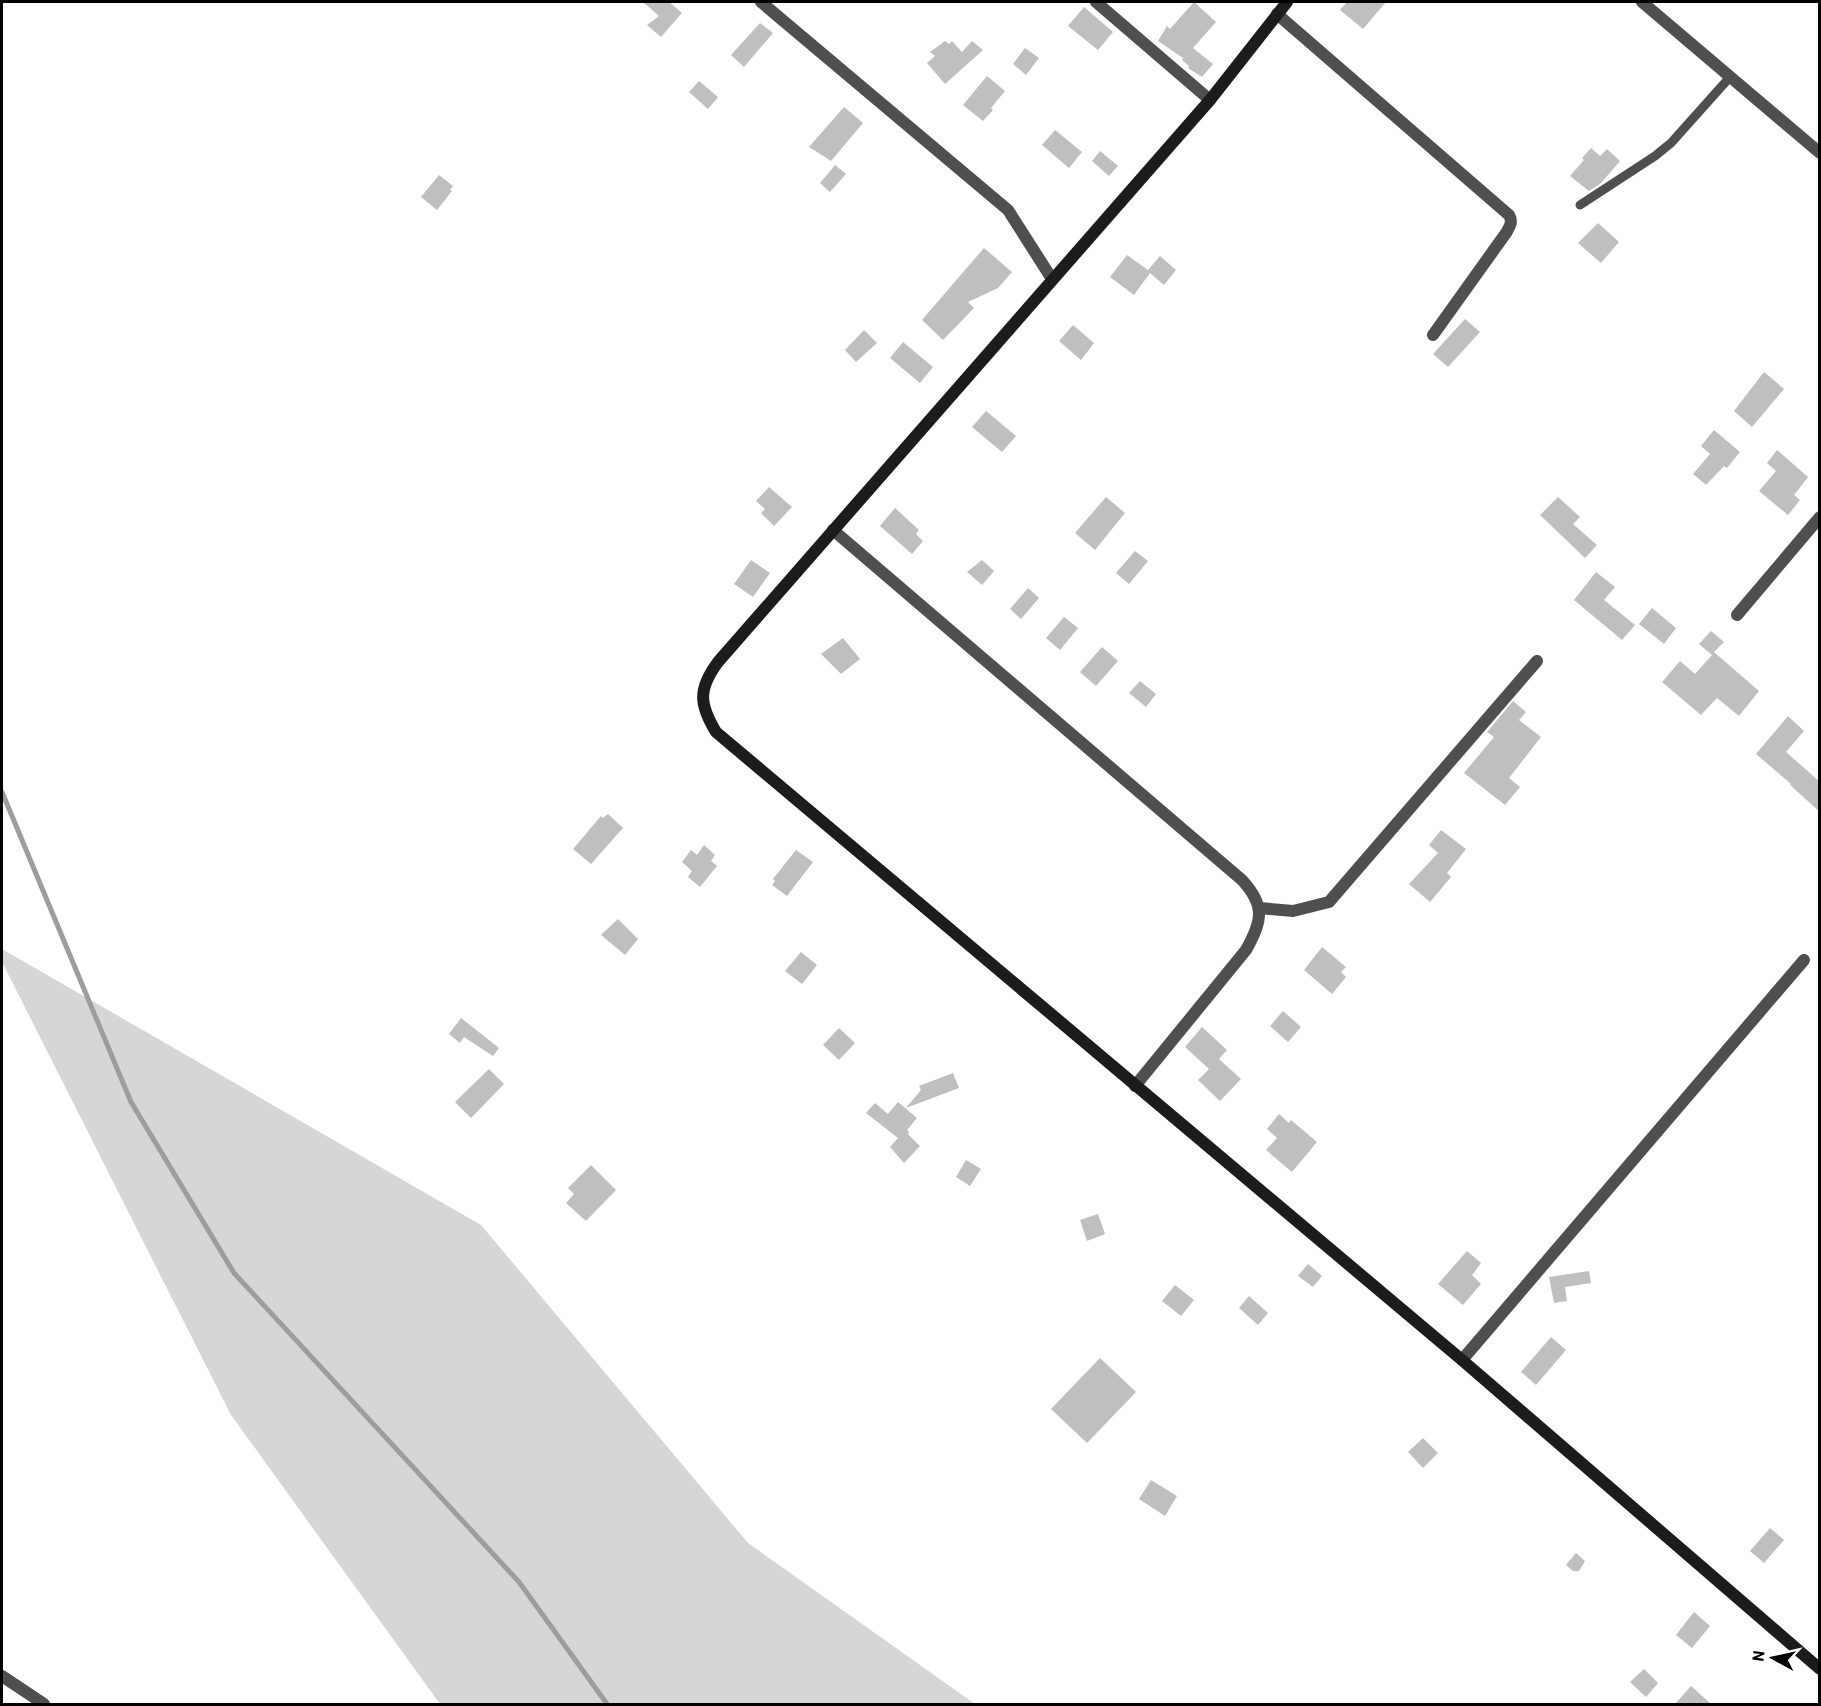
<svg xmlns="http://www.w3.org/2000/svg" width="1821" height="1706" viewBox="0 0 1821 1706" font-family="Barlow,sans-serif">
<rect width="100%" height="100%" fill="#fff"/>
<path fill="#d6d6d6" d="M2,949L481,1225L748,1543L975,1704H440L231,1415L2,962Z"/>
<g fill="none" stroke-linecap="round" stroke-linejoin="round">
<path stroke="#9d9d9d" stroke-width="5" d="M2,792L131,1102L234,1273L519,1582L607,1704"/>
</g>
<g fill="#bfbfbf">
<path d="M643,2H669L682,13L661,37L647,25L659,16Z"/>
<path d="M1194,2L1216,22L1193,48L1213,64L1202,77L1188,68L1189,66L1182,60L1183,58L1158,41L1167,26L1170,29Z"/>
<path d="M1347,2H1386L1363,29L1340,10Z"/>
<path d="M1084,7L1113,32L1098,50L1068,26Z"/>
<path d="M760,23L773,33L744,67L731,55Z"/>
<path d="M945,41L949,44L952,41L962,52L972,41L983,50L945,84L927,63L935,56L930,52Z"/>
<path d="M1025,48L1039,58L1026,75L1013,64Z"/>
<path d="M987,76L1005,91L991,108L993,110L983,121L963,105Z"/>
<path d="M699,81L718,97L708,109L689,92Z"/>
<path d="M844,107L863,123L831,161L809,147Z"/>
<path d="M1055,130L1082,152L1069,168L1042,145Z"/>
<path d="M1591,148L1600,156L1607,149L1620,161L1601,183L1589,191L1570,176L1584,160L1582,158Z"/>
<path d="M1100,151L1118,166L1109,176L1092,161Z"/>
<path d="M835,165L846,174L830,192L820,183Z"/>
<path d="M439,175L453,186L450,190L452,191L437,210L421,197Z"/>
<path d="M1598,223L1619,242L1601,263L1578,243Z"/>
<path d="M984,248L1012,272L998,288L968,302L974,308L943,340L922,320Z"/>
<path d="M1127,255L1148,270L1160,256L1176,270L1164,285L1150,273L1134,295L1110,277Z"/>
<path d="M1465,319L1480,332L1448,367L1433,354Z"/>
<path d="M1073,325L1094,343L1081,360L1059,341Z"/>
<path d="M864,330L877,343L856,362L845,350Z"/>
<path d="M903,342L933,367L920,383L890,358Z"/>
<path d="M1764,372L1784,389L1752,427L1734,411Z"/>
<path d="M986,411L1016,436L1002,452L972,427Z"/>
<path d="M1714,430L1740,452L1727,468L1724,466L1706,485L1693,474L1710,454L1701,446Z"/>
<path d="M1777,450L1808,477L1794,495L1800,500L1788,515L1759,491L1776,471L1767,463Z"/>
<path d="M769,487L792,507L774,526L761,513L765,509L756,501Z"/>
<path d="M1106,497L1125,513L1095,550L1075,533Z"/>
<path d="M1558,497L1580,517L1573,524L1597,545L1585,558L1540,515Z"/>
<path d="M895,508L919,530L916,534L923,541L912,554L880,526Z"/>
<path d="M1135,551L1148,561L1129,584L1116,573Z"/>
<path d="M751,560L770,573L753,597L734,584Z"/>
<path d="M982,560L994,571L982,585L967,572Z"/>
<path d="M1596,572L1615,587L1604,600L1635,625L1622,640L1574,600Z"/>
<path d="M1028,588L1039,598L1021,619L1010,609Z"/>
<path d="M1652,608L1676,628L1664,644L1639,624Z"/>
<path d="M1064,617L1078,628L1060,650L1046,638Z"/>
<path d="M1711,631L1724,642L1714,652L1759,691L1739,716L1717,698L1701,715L1662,682L1680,661L1695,674L1712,655L1699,644Z"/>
<path d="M843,638L860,659L841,674L821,654Z"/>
<path d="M1102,647L1118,661L1096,686L1080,672Z"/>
<path d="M1140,681L1156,694L1146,707L1129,693Z"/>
<path d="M1513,701L1526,712L1519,720L1541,737L1509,778L1520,787L1505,805L1464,773L1494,737L1487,732Z"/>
<path d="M1788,716L1804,731L1786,752L1820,782V812L1790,785L1791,784L1756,754Z"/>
<path d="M608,814L623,828L591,864L573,849L601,816L603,818Z"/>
<path d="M1441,830L1466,849L1447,873L1451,877L1430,902L1409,884L1438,853L1429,845Z"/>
<path d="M704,845L715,855L711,861L717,866L700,887L688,877L692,871L682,862L691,850L697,855Z"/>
<path d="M796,850L813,862L787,896L772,885L775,881L773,879Z"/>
<path d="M618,919L638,939L625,955L601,935Z"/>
<path d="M1322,947L1346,967L1341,972L1346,977L1332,994L1304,970Z"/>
<path d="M801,952L817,965L802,984L785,971Z"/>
<path d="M1283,1011L1301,1027L1288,1042L1270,1026Z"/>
<path d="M461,1018L499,1048L493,1056L464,1037L460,1043L449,1034Z"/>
<path d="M1202,1027L1227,1050L1219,1059L1241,1079L1220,1101L1198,1080L1209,1069L1185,1047Z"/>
<path d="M839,1028L855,1043L839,1060L823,1045Z"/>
<path d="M489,1069L504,1084L471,1118L455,1102Z"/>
<path d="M953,1073L959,1088L906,1108L921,1090L919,1086Z"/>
<path d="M898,1102L917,1118L907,1130L909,1132L908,1134L920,1146L904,1163L890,1147L898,1138L866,1113L875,1103L888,1114Z"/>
<path d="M1279,1114L1289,1123L1291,1120L1317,1142L1292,1172L1266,1150L1277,1138L1267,1129Z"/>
<path d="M966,1160L981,1169L970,1186L956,1177Z"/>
<path d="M591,1165L616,1190L586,1221L566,1203L574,1194L568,1188Z"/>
<path d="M1098,1214L1105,1234L1087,1241L1080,1220Z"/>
<path d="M1467,1251L1481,1263L1472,1275L1481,1284L1463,1305L1438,1284Z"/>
<path d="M1308,1264L1322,1276L1313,1287L1298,1276Z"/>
<path d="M1589,1271L1591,1283L1565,1287L1567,1301L1554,1303L1549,1277Z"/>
<path d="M1175,1285L1194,1300L1181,1316L1162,1301Z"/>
<path d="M1249,1296L1268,1313L1258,1325L1239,1308Z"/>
<path d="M1551,1337L1566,1350L1536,1385L1521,1372Z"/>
<path d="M1100,1358L1136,1392L1087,1443L1051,1409Z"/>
<path d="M1423,1438L1438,1453L1423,1468L1408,1452Z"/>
<path d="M1151,1480L1177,1496L1165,1516L1139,1499Z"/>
<path d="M1770,1528L1784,1540L1764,1563L1750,1551Z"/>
<path d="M1576,1553L1585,1561L1579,1571H1573L1566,1565Z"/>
<path d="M1694,1612L1710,1626L1692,1648L1676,1635Z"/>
<path d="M1644,1669L1658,1683L1646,1697L1630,1682Z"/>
<path d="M1691,1686L1711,1704H1675Z"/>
</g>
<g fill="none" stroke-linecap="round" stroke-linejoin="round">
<path stroke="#4f4f4f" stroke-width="9" d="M1580,205L1655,156L1671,143L1730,77"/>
<g stroke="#4f4f4f" stroke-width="12">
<path d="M761,2L1008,210L1052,279"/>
<path d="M1096,2L1210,100"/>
<path d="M1642,2L1820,153"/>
<path d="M1277,14L1509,215C1513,222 1510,226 1506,233L1433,335"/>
<path d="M833,530L1242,880C1266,906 1262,921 1246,950L1135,1086"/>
<path d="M1737,615L1820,517"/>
<path d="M1259,908L1293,911L1329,902L1537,661"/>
<path d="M1462,1360L1804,960"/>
<path d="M2,1676L44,1704"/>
</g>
<path stroke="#1c1c1c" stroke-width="12" d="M1287,2L1210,100L718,662C698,689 699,704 716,732L1462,1360L1820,1669"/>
</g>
<rect width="1821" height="1706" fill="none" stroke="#000000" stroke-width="6"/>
<g transform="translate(1773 1658) rotate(278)" stroke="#ffffff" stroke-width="4.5" paint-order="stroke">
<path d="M0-4.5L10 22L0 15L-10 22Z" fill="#000000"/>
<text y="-9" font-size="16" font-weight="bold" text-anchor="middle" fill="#000000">N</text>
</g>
</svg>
